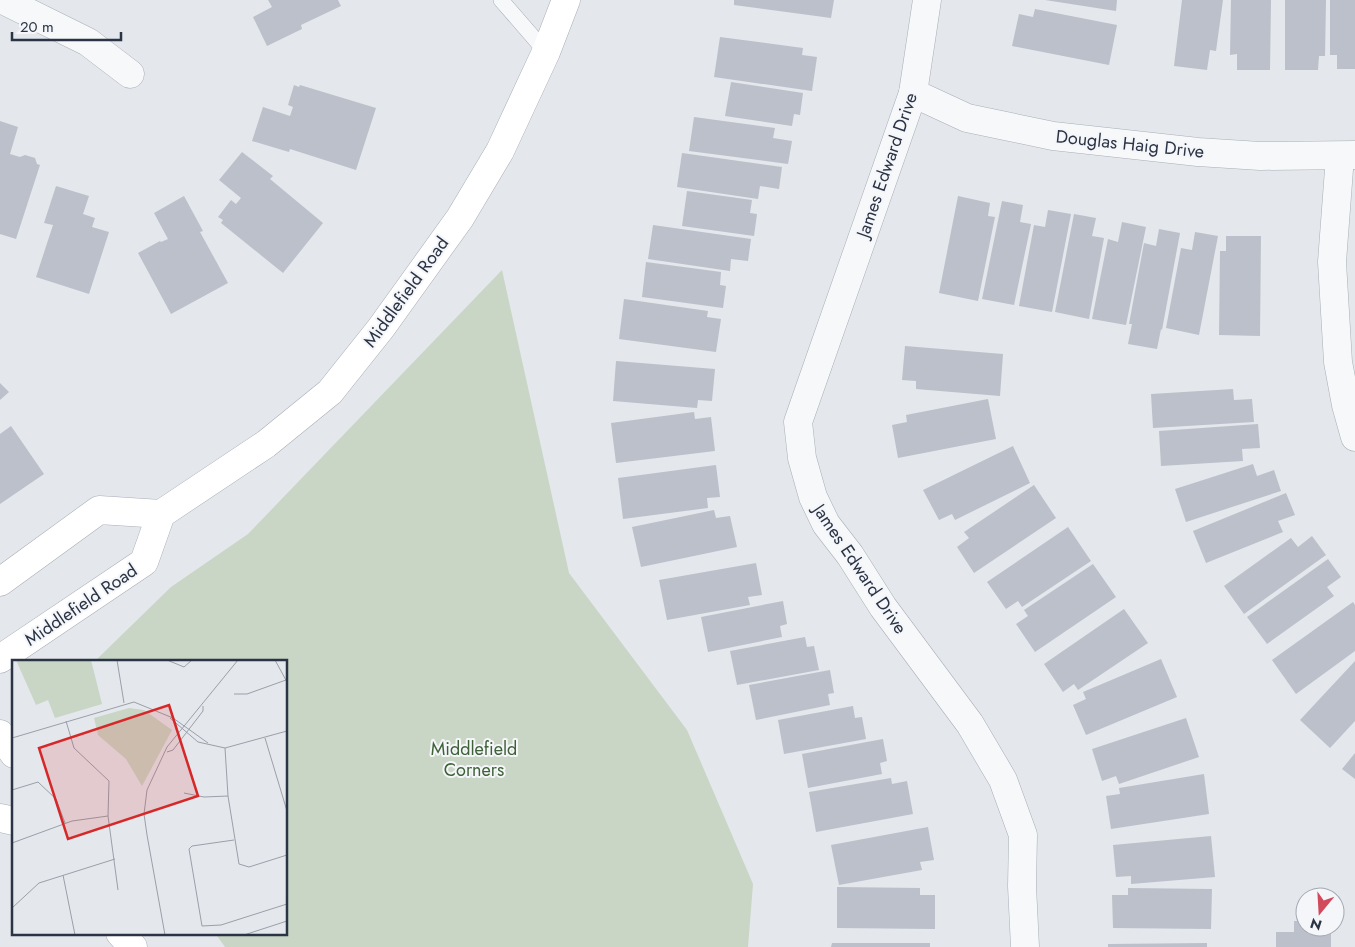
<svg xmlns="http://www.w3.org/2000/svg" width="1355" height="947" viewBox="0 0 1355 947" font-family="Jost,sans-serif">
<rect width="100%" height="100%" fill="#e4e7ec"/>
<path fill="#c9d6c5" d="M502,270L569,573L687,730L753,884L748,947H225L215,933H286V661H95L171,587L248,534Z"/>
<g fill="#bbc0ca">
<path d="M268,0H338L341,6L301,25L302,29L267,46L253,17L272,7Z"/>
<path d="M734,0H834L831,18L734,5Z"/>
<path d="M1045,0H1117L1116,11Z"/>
<path d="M1182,0H1223L1216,51L1210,50L1207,70L1174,66Z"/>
<path d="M1231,0H1271L1270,70H1237V54L1230,55Z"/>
<path d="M1285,0H1326L1325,56H1319L1318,70H1285Z"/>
<path d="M1330,0H1355V69H1337V55H1330Z"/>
<path d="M1035,9L1117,25L1109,65L1012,46L1019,14L1033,17Z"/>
<path d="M720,37L803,48L802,55L817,57L812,91L714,77Z"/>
<path d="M731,82L803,93L800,115L794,114L792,126L725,116Z"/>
<path d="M294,85L299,87L300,85L376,108L356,170L290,149L289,152L252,141L263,107L290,116L293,107L288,105Z"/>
<path d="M694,117L775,128L773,138L792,141L788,164L689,151Z"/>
<path d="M0,121L18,127L10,154L20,157L25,155L35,158L37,164L40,165L16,239L0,234Z"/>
<path d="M242,152L273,176L270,179L323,223L283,273L221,223L223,220L218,217L231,200L236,204L241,198L219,180Z"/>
<path d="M682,153L782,167L779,189L760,186L758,199L677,187Z"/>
<path d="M56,186L89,196L83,214L95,218L92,227L109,232L89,294L36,277L53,225L44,223Z"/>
<path d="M687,191L752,200L750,213L757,214L754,236L682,226Z"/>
<path d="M184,196L203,231L200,232L228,283L171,314L138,253L160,241L161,242L168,239L154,213Z"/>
<path d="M958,196L990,203L988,216L995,217L978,301L939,293Z"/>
<path d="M1002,201L1023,205L1020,222L1031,224L1014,305L982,299Z"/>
<path d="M1048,210L1071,214L1052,312L1019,306L1034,225L1045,227Z"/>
<path d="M1074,214L1096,218L1092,236L1104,238L1089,319L1055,312Z"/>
<path d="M1122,222L1146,227L1126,325L1092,319L1108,239L1118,242Z"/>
<path d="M653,225L751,239L748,261L731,259L730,271L648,259Z"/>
<path d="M1159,229L1180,233L1162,330L1161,329L1157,349L1128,344L1132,324H1129L1144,243L1156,246Z"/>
<path d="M1195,232L1218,236L1199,335L1166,328L1181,248L1192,250Z"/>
<path d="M1226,236H1261L1260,336L1219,335L1220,251H1226Z"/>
<path d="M646,262L721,272L720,285L726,286L723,308L642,297Z"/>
<path d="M624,299L708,311L707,317L721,319L716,352L619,339Z"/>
<path d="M905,346L1003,354L1000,396L916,389V381L902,380Z"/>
<path d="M616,361L715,369L712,401L698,400L697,408L613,401Z"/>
<path d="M0,383L9,392L0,400Z"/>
<path d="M1233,389L1234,400L1252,399L1254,422L1153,428L1151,394Z"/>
<path d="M988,399L996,439L898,458L892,425L907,422L906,415Z"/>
<path d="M694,412L695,419L711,417L715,451L616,463L611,423Z"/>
<path d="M1258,424L1260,448L1242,449L1243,461L1161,466L1159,431Z"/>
<path d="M11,426L44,474L0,504V434Z"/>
<path d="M1013,446L1030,483L955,520L952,514L939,520L923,490Z"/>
<path d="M1253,464L1257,476L1274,470L1281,491L1186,522L1175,489Z"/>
<path d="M716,465L720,497L707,498L708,508L623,519L618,478Z"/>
<path d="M1034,485L1056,518L974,573L957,547L969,538L964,532Z"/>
<path d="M1286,493L1295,515L1278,521L1283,532L1206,563L1193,531Z"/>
<path d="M714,510L716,518L730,516L737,547L641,567L632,527Z"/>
<path d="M1068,527L1091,561L1022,607L1018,601L1006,609L987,582Z"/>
<path d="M1312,536L1326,555L1244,614L1224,586L1291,538L1298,547Z"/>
<path d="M1328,559L1341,577L1327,587L1334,596L1267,644L1247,617Z"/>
<path d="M756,563L762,595L748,597L750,605L667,620L659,580Z"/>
<path d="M1093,564L1116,597L1035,652L1016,624L1028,616L1024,610Z"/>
<path d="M783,601L787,624L780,626L782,637L708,652L701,617Z"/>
<path d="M1353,602L1355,605V651L1296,694L1272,660Z"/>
<path d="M1124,609L1148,643L1078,690L1074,684L1063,692L1044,664Z"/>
<path d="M805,637L807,647L814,646L819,670L737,685L730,651Z"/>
<path d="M1161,659L1177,697L1086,735L1073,705L1086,699L1083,692Z"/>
<path d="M1355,661V721L1330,748L1300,720Z"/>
<path d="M830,670L834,693L828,694L830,705L756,720L749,685Z"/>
<path d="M853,706L855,718L862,717L866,739L784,754L778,720Z"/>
<path d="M1186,718L1199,757L1119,784L1116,776L1102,781L1092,749Z"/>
<path d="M883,739L887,761L880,763L882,774L808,788L802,754Z"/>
<path d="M1355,753V779L1342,769Z"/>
<path d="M1204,774L1209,814L1111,829L1106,796L1120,794L1119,788Z"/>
<path d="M891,778L892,784L907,781L913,814L816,832L809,792Z"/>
<path d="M928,827L934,860L920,862L922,870L839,885L831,845Z"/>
<path d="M1211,836L1215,877L1131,884V876L1116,877L1113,845Z"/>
<path d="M837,887L920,888V895H935V929L837,928Z"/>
<path d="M1128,888L1212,889L1211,929L1113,928L1112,895H1128Z"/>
<path d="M1294,921H1305V927H1315V931H1331V947H1276V932H1294Z"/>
<path d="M832,943H930V947H831Z"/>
<path d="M1207,943V947H1108V944Z"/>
</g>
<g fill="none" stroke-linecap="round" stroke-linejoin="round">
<g stroke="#a9aeb7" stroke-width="16">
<path id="lane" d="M501,0L546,52"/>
</g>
<g stroke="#a9aeb7" stroke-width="29">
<g id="street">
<path d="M3,0L88,42L130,74"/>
<path d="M927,0L913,93L798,422L802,458L813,497L826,524L850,555L883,607L970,724L1003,780L1023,835L1022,886L1025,947"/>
<path d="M913,93L967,118L1053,136L1198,152L1260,156L1355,155"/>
<path d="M1340,156L1332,262L1338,362L1346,405L1355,437"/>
</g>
</g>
<g stroke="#a9aeb7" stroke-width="29">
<g id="secondary">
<path d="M0,582L99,510L161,514"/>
<path d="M0,659L144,562L161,514L266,444L330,392L381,328L460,218L500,151L546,52L566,0"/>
<path d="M0,734L14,754"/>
<path d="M0,818L14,821"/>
<path d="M120,933L133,947"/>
</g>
</g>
<use href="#lane" stroke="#f7f8fa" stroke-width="15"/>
<use href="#street" stroke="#f7f8fa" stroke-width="28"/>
<use href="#secondary" stroke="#fff" stroke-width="28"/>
</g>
<g text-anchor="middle" stroke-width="4" stroke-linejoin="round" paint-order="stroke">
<g font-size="18" fill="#2b3445" stroke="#f4f6f9">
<text transform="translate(1130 144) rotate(6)" y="6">Douglas Haig Drive</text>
<text transform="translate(887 165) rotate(-71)" y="6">James Edward Drive</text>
<text transform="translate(406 292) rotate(-54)" y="6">Middlefield Road</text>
<text transform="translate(860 569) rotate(56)" y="6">James Edward Drive</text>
<text transform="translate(81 605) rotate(-34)" y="6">Middlefield Road</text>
</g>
<g font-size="18" fill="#3f6138" stroke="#f4f6f9">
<text x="474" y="755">Middlefield<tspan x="474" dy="21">Corners</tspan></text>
</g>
</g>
<g transform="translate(12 660)">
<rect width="275" height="275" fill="#e4e7ec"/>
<path d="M4,0H79L90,44L43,58L36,40L24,45ZM117,48L132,50L160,70L130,126L114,99L86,75L82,58Z" fill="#c9d6c5"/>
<path fill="none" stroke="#9a9fa9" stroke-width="1" d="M105,0L112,43M155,0L172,7L180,0M263,0L275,22M222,34H235L274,20M158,58L186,82L213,88L275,71M54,61L62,88L97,121L96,156L106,230M0,78L122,42L161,58L196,83M253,78L275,151M213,88L216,136L227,204L237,207L275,195M155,92L161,90L191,51V46M0,130L26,122L44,139L53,163M172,133L192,137L216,136M222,180L180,186L177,189L190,266L209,265L275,244M0,183L60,161L96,156M51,215L63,275M0,248L27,223L103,199M153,275L135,175L132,154L135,130L155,87L226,0M232,275L275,261"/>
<path fill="#d62828" fill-opacity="0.15" stroke="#d62828" stroke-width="2.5" d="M157,45L186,136L56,179L27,88Z"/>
<rect width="275" height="275" fill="none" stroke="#2b3445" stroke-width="2.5"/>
</g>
<g transform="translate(1320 912) rotate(198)"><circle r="24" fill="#f4f6f9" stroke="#a4a8b1"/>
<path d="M0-4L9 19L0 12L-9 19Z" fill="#d1495b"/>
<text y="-8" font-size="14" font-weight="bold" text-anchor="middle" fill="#2b3445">N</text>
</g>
<path d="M12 32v8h109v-8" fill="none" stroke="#2b3445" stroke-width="2.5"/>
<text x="20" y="32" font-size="15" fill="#2b3445" stroke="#f4f6f9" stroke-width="4" paint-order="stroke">20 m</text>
</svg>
